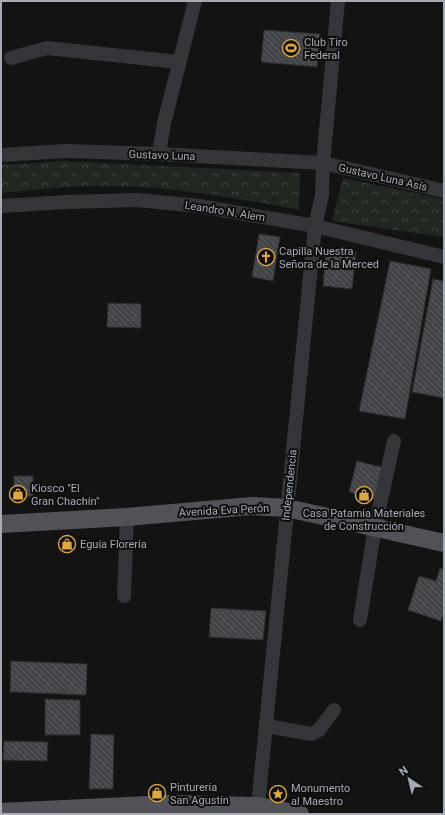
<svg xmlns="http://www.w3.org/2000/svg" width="445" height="815" viewBox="0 0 445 815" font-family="Roboto,sans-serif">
<defs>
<pattern id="forest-crowns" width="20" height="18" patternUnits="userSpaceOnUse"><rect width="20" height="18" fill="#202620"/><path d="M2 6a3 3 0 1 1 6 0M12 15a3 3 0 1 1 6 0" fill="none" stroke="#3d433e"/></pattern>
<pattern id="building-back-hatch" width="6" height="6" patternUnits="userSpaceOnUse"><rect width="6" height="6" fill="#424347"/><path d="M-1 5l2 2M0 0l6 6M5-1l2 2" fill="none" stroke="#5a5b5f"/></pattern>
</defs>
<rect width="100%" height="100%" fill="#131314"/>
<g fill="url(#forest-crowns)">
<path d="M66,161L300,173L299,210C232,197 164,185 95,186C64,186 32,190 1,193V165Z"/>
<path d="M343,178L444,199V237L332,221Z"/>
</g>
<g fill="url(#building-back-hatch)" stroke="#2d2d30">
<path d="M264,30L320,34L317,67L261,62Z"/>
<path d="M259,234L280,237L273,281L252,277Z"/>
<path d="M326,249L356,252L352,289L323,286Z"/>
<path d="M390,261L431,269L405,419L359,411Z"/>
<path d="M433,279L444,281V398L412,392Z"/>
<path d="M108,303L141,304V328L107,327Z"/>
<path d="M357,461L385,468L377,500L349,492Z"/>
<path d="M14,476H33V496L14,497Z"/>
<path d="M440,568L444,569V612L441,621L408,610L419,576L436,581Z"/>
<path d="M211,608L266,611L263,640L209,637Z"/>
<path d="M11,661L87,664L86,695L10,692Z"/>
<path d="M45,699L80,700V735H45Z"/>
<path d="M91,734L114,735L113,789H89Z"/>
<path d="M4,741L48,742L47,761L3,760Z"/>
</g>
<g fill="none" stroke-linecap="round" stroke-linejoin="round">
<g stroke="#343539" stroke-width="14">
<path d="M11,58L47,48L179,62"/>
<path d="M159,154L164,123L195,1"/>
<path d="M1,155L66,151L159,154L323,163L444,191"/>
<path d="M1,206L67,202L137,200L199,206L315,226L444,257"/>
<path d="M124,596L127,517"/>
<path d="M360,620L375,527L394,441"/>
<path d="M266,726L312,734L319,730L334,710"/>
<path d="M258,806L315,226L322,195L323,163L338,1"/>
</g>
<g stroke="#515257" stroke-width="18">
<path d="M1,524L127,517L252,506L287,508L444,543"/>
<path d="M1,812L169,804L258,806L300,814"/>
</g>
</g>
<defs>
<g id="stadium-ring" transform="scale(0.9)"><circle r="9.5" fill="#0e0e0f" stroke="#dda742" stroke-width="1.5"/><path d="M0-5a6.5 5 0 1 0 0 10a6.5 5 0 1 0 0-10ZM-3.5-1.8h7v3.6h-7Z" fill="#dda742"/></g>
<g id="church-ring" transform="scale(0.9)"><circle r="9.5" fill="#0e0e0f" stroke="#dda742" stroke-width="1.5"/><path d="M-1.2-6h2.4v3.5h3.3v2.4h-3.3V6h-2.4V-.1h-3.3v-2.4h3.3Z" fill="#dda742"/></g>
<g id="shop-ring" transform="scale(0.9)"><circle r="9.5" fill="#0e0e0f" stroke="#dda742" stroke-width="1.5"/><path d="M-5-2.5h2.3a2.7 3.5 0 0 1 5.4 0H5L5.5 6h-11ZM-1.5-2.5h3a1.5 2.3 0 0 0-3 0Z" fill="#dda742"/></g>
<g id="sight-ring" transform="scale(0.9)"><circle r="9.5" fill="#0e0e0f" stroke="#dda742" stroke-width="1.5"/><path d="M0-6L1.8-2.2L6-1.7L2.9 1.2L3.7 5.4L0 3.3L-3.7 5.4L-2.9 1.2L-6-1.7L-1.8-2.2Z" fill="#dda742"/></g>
</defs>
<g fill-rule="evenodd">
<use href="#stadium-ring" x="291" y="48"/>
<use href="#church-ring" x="266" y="257"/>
<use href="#shop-ring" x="18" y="494"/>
<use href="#shop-ring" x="364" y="495"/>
<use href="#shop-ring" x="67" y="544"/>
<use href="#shop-ring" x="157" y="793"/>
<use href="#sight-ring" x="278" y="794"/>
</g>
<g text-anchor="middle" stroke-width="4" stroke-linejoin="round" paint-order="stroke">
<g font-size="11" fill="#a6aab3" stroke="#0e0e0f" text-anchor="start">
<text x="304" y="46">Club Tiro<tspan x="304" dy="13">Federal</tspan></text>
<text x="279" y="255">Capilla Nuestra<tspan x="279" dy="13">Señora de la Merced</tspan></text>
<text x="31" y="492">Kiosco "El<tspan x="31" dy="13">Gran Chachín"</tspan></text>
<text x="364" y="517" text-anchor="middle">Casa Patamia Materiales<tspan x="364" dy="13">de Construcción</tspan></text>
<text x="80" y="548">Eguía Florería</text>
<text x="170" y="791">Pinturería<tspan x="170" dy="13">San Agustín</tspan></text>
<text x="291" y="792">Monumento<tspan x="291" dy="13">al Maestro</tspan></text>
</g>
<g font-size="11" fill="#a6aab3" stroke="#0e0e0f">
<text transform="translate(162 155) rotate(2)" y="4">Gustavo Luna</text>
<text transform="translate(383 177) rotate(13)" y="4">Gustavo Luna Asís</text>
<text transform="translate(225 211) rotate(9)" y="4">Leandro N. Alem</text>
<text transform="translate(289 485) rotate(-84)" y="4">Independencia</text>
<text transform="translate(224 510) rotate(-3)" y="4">Avenida Eva Perón</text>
</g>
</g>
<rect width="445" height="815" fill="none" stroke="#a6aab3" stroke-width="4"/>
<g transform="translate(409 779) rotate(325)" stroke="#0e0e0f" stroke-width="3" paint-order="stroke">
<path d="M0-3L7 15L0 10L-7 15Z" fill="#a6aab3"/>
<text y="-6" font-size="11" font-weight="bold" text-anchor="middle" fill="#a6aab3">N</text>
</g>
</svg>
